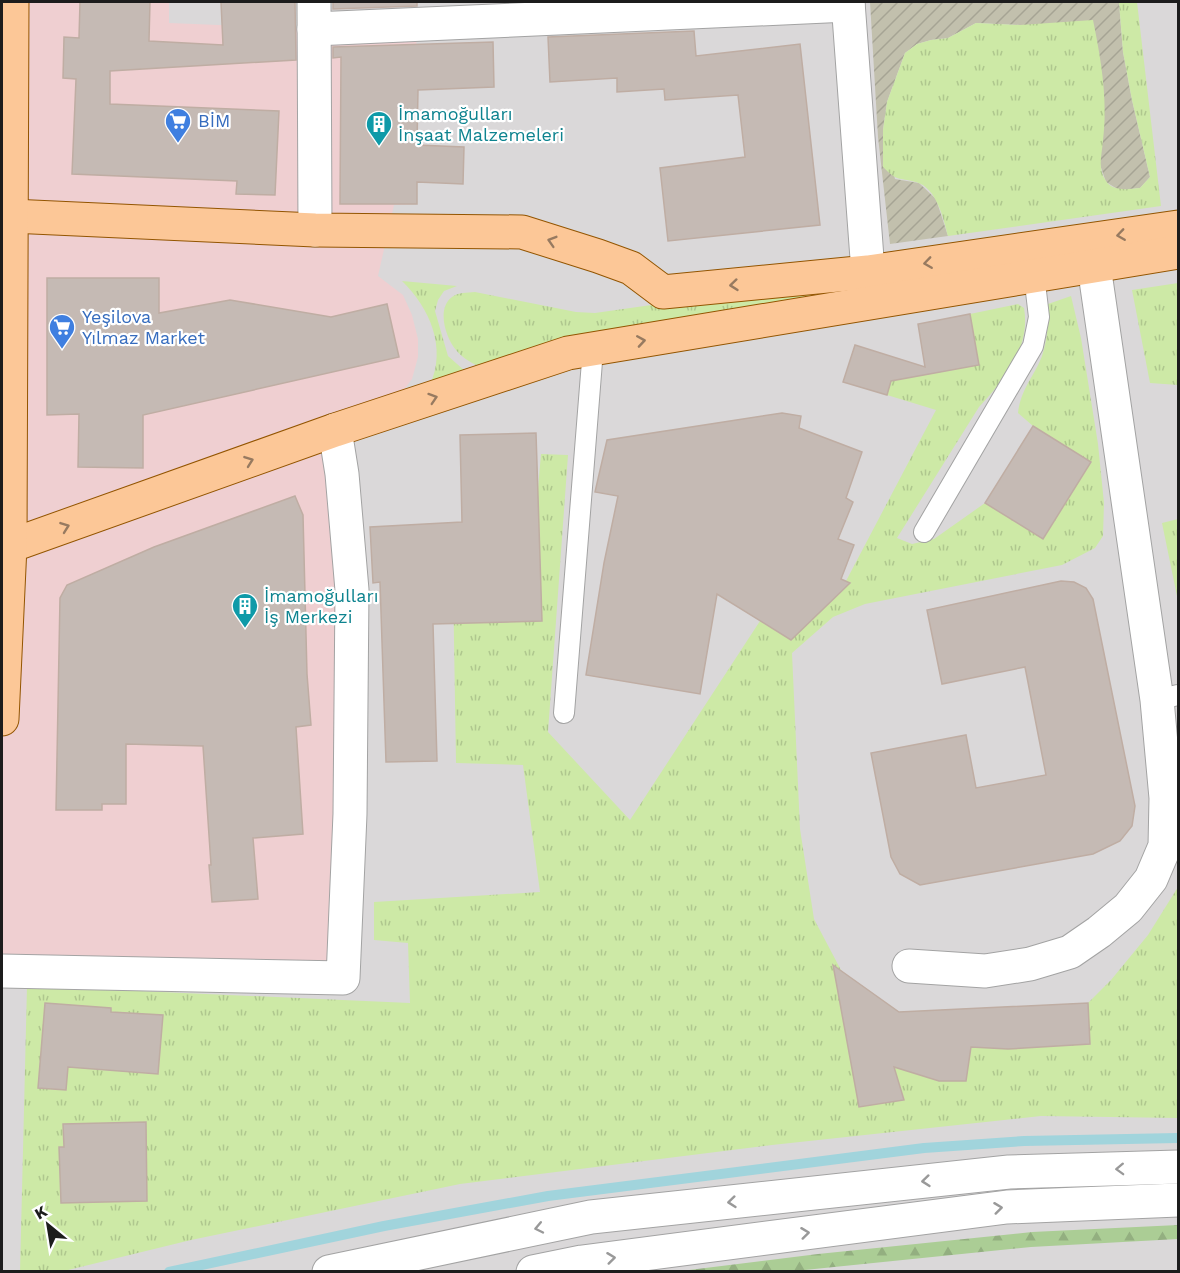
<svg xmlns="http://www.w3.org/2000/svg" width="1180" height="1273" viewBox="0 0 1180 1273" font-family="'Work Sans',sans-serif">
<defs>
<pattern id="construction-furrows" width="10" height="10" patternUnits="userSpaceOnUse" patternTransform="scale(1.5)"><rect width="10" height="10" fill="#c2c0ad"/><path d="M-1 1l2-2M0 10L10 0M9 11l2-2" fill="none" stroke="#a6a494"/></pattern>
<pattern id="grass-tufts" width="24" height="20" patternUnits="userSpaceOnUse" patternTransform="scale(1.5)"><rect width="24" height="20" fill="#cde9a6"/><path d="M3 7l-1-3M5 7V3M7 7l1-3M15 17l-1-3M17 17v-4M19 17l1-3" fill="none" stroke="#afc78e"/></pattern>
<pattern id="forest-firs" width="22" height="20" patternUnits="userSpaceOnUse" patternTransform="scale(1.5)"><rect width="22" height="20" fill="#abcd95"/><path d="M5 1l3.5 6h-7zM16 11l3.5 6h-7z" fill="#93af80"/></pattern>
</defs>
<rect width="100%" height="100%" fill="#ede8e1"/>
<rect fill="#dad8d9" x="2" y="2" width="1176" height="1269"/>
<path fill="#efcfd1" d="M2,2H169V23L314,29L420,23L416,45L417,204L394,205L378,276L403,295L412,315L418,339V357L412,379L399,396L335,430L343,978L2,971Z"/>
<path fill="url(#construction-furrows)" d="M870,2H1119L1123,52L1132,100L1150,177L1140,188L1119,190L1106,182L1099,162L1103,139L1020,25L976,23L948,38L931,40L917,44L905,53L887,102L883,130L895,179L919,183L936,199L948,236L890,244L878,137Z"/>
<g fill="url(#grass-tufts)">
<path d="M1119,2H1137L1161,206L948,236C943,218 937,188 916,182C897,177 898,182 883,167V130L887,102L905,53L917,44L931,40L948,38L976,23L1020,25L1093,20C1101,59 1108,99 1103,140C1102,155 1097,168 1106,181C1113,192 1129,189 1140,188L1150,177L1132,100L1123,52Z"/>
<path d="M1178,230L484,369C474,364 463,359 456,350C446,338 436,309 452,297C458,292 467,293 475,292L576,312L595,313Z"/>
<path d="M402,281L457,286L444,291L438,300L435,311L448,356L465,371L430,385C447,348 430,308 402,281Z"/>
<path d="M1178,283V385L1150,383L1132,290Z"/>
<path d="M1071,296L1081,338L1098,444L1104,503L1103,536L1095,548L1062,565L865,604L833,617L792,653L800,829L814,919L842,972L899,1012L1088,1003L1111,980L1148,935L1178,887V1118L1041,1116L772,1145L460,1184L191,1240L64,1271L20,1272L27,986L410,1003L408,943L374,940V902L540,892L523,765L456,763L453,579L530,582L541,454L568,455L548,732L630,820L760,621L791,640L850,583L846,581L936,410L887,395L891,381L979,365L970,314L1018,304L1024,308C1031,348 1004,380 979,407L897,538L912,544L934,539L985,503L1043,539L1091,462L1033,426L1018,413C1021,388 1034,377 1042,356C1048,338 1048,322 1048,304Z"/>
<path d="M1178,519V601L1162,523Z"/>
</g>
<path fill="url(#forest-firs)" d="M1178,1225V1239L1031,1247L785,1272L681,1271L818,1254L1032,1232Z"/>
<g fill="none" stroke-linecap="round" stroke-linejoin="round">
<path stroke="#a1d4dc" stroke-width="10" d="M169,1272L384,1226L548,1196L924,1148L1024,1141L1178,1138"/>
</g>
<g fill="#c5bab4" stroke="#bfada3" stroke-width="1.5">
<path d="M80,2H150L149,41L223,45L221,2H295L296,60L110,71V104L279,111L275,195L236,194L237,181L72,174L76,79L63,78L64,37L79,38Z"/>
<path d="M333,2H417V6L333,9Z"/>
<path d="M694,31L696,56L800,44L820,225L668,241L660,168L745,157L738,95L665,100L664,89L617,92V78L550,82L548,37Z"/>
<path d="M493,42L494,87L418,90L417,145L464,147L463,184L417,182V204H340L341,57L333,58V47Z"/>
<path d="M47,278H159V313L230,300L331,317L387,304L399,357L143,415V468L78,467L79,414L47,415Z"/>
<path d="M970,314L979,365L891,381L887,395L843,382L855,345L925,367L918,324Z"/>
<path d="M782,413L801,416L799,428L862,452L846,498L853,502L838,539L854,545L841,579L850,583L791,640L717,594L700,694L586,675L604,563L618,496L595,492L607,440Z"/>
<path d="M1033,426L1091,462L1043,539L985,503Z"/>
<path d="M536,433L542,621L433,624L437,761L386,762L380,582L373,583L370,527L462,522L460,435Z"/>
<path d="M295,496L303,515L307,674L311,725L296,727L303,834L253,838L258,899L212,902L209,865H211L203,746L126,744V804H102V810H56L60,598L67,585L154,547Z"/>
<path d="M1061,581L1074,582L1086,588L1093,599L1135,806L1132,826L1120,841L1093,854L920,885L900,874L891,857L871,753L966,735L976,788L1046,775L1025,667L942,684L927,610Z"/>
<path d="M833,965L899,1012L1088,1003L1090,1044L1008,1049L971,1047L966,1081H939L894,1067L904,1100L859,1107Z"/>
<path d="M45,1003L111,1008V1012L163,1015L158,1074L68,1067L66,1090L38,1088Z"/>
<path d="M146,1122L147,1201L61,1203L59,1147H64L63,1124Z"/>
</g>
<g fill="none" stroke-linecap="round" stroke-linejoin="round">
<g stroke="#a3a3a3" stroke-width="22">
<g id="service">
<path d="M924,532L1033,346L1039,317L1034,275"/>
<path d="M1157,700L1178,695"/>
<path d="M564,713L593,349"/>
</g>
</g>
<g stroke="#a3a3a3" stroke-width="35">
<g id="minor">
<path d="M314,2L315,230"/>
<path d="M848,2L868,272"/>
<path d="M314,29L848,5"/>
<path d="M909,966L985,971L1030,964L1070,952L1099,932L1128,908L1151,879L1165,846L1166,798L1157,700L1094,266"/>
<path d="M2,971L343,978L350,814L352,590L342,474L335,430"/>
</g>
</g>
<g stroke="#a3a3a3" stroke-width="35">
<g id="tertiary">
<path d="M329,1272L591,1217L1009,1172L1178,1167"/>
<path d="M533,1272L582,1262L1007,1207L1178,1200"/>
</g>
</g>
<g stroke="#935500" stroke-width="35">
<g id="primary">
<path d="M11,216L315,230L522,232L598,256L631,268L663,292L868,272L1178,227"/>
<path d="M10,546L335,430L568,353L1178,252"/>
<path d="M2,719L10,546L12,2"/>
</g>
</g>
<use href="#service" stroke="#fff" stroke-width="20"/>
<use href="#minor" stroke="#fff" stroke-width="33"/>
<use href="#tertiary" stroke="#fff" stroke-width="33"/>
<use href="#primary" stroke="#fcc797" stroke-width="33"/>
</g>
<defs><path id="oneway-chevron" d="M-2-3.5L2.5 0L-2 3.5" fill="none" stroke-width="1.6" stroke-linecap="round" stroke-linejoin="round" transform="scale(1.5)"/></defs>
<g stroke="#977a60">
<use href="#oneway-chevron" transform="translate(1121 235) rotate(172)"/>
<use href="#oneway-chevron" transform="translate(552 241) rotate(-163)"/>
<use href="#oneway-chevron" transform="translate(928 263) rotate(172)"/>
<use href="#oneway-chevron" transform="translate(734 285) rotate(174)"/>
<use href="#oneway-chevron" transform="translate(641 341) rotate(-9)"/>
<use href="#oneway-chevron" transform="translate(433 398) rotate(-18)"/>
<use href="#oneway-chevron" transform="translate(249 461) rotate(-20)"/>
<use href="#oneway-chevron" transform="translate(65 527) rotate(-20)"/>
</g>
<g stroke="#999">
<use href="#oneway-chevron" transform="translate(1120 1169) rotate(178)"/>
<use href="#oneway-chevron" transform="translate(926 1181) rotate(174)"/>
<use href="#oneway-chevron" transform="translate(732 1202) rotate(174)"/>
<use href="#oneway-chevron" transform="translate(998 1208) rotate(-7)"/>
<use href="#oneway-chevron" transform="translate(539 1228) rotate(168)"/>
<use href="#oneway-chevron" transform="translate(805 1233) rotate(-7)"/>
<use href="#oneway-chevron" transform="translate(611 1258) rotate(-7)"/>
</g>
<defs>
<g id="supermarket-pin" transform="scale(1.35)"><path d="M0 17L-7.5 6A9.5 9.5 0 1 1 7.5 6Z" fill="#3f7fe0" stroke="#fff"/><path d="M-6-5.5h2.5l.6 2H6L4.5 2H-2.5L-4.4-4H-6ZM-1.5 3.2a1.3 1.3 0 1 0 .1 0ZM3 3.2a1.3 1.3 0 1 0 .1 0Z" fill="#fff"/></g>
<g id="building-pin" transform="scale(1.35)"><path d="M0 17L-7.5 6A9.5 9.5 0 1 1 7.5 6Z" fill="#0f9aa8" stroke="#fff"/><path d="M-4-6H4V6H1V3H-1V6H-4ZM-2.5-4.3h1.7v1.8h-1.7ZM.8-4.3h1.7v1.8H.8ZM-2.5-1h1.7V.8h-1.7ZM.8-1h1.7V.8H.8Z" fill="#fff"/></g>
</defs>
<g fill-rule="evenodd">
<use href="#supermarket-pin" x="178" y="121"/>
<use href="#building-pin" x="379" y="124"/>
<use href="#supermarket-pin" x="62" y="327"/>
<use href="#building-pin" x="245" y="606"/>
</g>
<g text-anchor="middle" stroke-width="4.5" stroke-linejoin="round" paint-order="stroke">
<g font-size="18" fill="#0d838f" stroke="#fff" text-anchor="start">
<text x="398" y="120">İmamoğulları<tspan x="398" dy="21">İnşaat Malzemeleri</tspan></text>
<text x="264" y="602">İmamoğulları<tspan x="264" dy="21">İş Merkezi</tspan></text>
</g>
<g font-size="18" fill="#366cbe" stroke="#fff" text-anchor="start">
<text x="198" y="127">BİM</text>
<text x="82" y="323">Yeşilova<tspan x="82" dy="21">Yılmaz Market</tspan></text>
</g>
</g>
<rect width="1180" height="1273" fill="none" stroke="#1c1c1c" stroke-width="6"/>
<g transform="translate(48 1225) rotate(330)" stroke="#ffffff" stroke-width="4.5" paint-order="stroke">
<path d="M0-4.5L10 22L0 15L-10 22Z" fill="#1c1c1c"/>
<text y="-9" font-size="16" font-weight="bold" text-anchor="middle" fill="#1c1c1c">K</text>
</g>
</svg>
